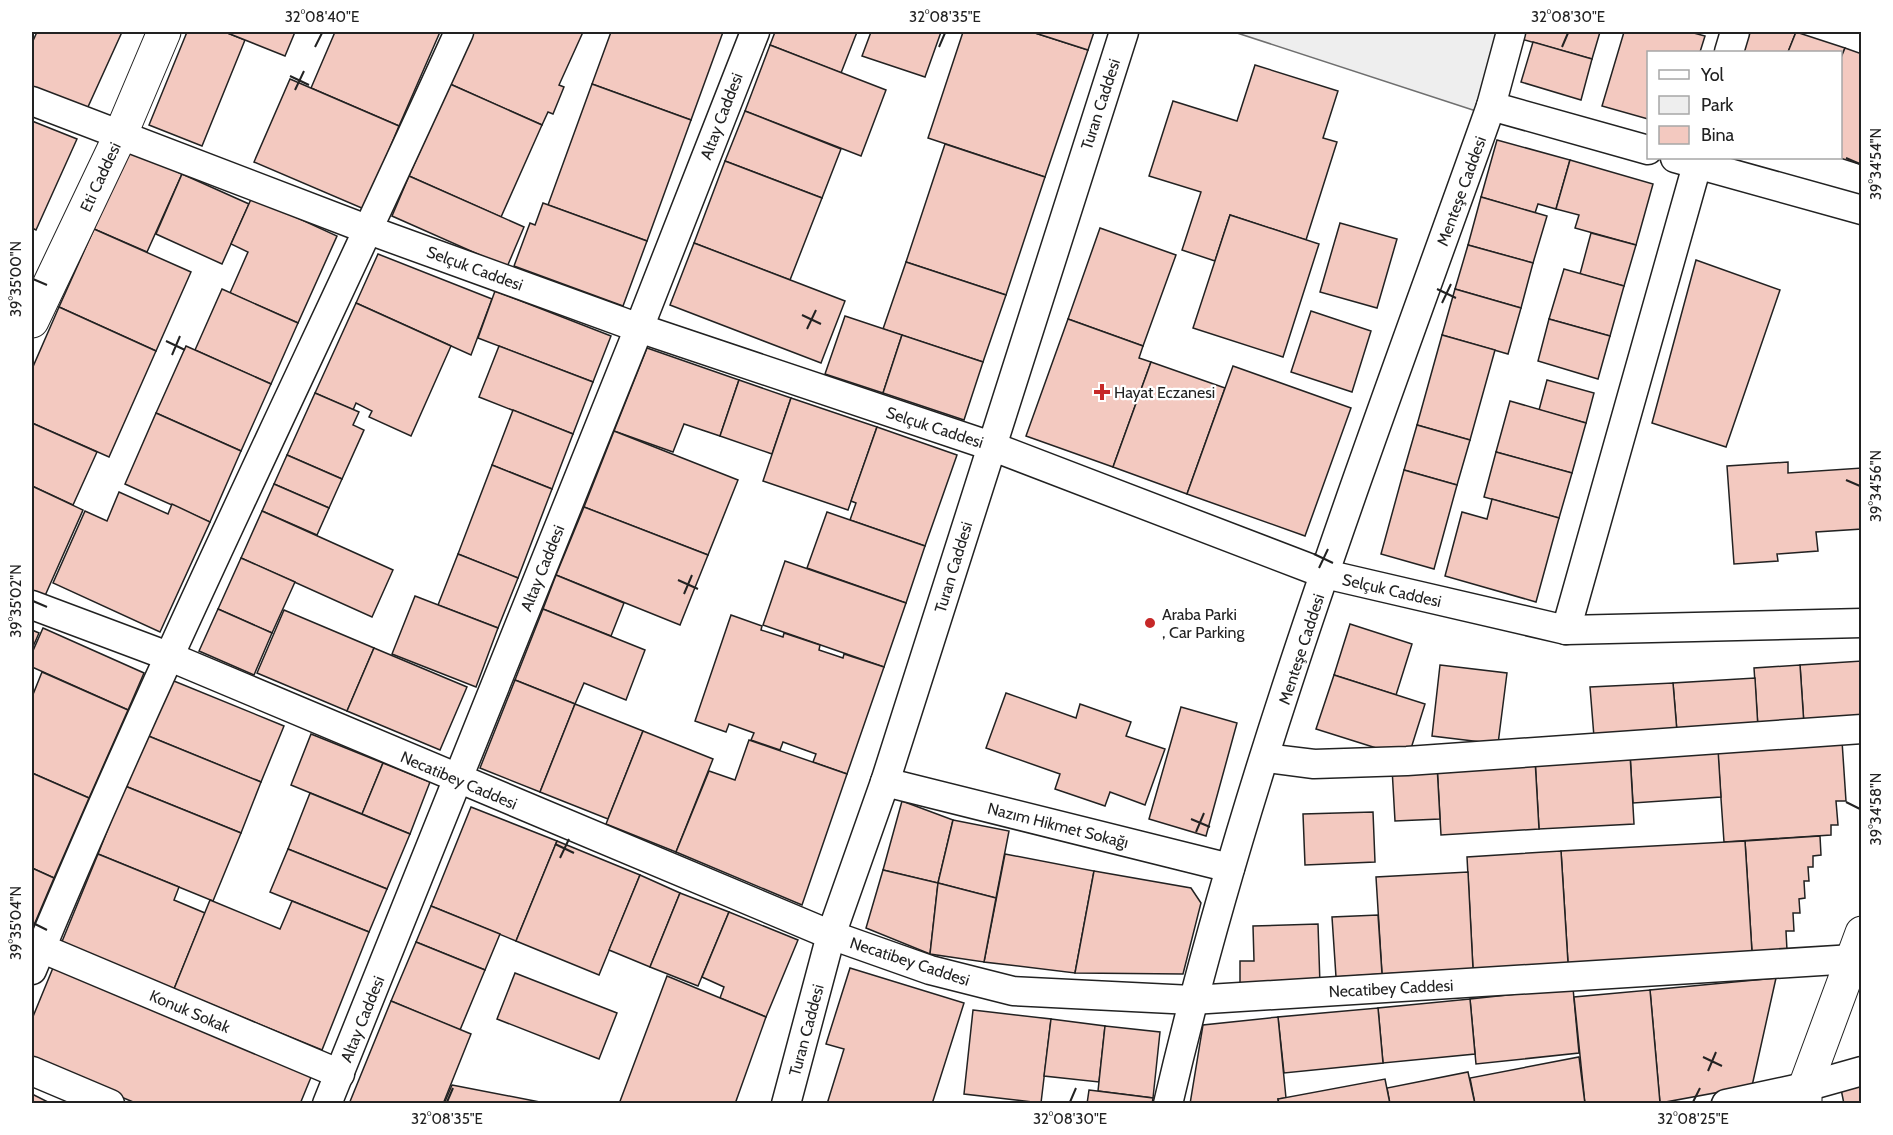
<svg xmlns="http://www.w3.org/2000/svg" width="1893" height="1135" viewBox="0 0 1893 1135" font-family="Cabin,sans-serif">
<rect width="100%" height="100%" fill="#fff"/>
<path fill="#eee" stroke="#6f6f6f" stroke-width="1.5" d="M1234,32H1500L1476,111Z"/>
<g fill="#f3c9c0" stroke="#222" stroke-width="1.5">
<path d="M37,32H122L87,109L32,87V43Z"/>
<path d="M187,32H225L245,40L202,146L149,125Z"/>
<path d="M225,32H295L285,56Z"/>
<path d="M335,32H440L399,126L311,88Z"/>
<path d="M473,32H583L559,85L564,87L553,114L548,112L542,125L450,84Z"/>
<path d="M611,32H723L691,120L592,84Z"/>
<path d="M775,32H857L841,73L770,45Z"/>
<path d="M871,32H941L925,77L862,56Z"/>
<path d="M963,32H1032L1088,50L1045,177L928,138Z"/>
<path d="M1032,32H1094L1088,50Z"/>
<path d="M1523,32H1600L1592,59L1521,39Z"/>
<path d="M1624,32H1690L1705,36L1700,52H1648V119L1602,106Z"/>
<path d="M1750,32H1796L1788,52H1743Z"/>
<path d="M1796,32L1845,48L1840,60V52H1788Z"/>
<path d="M1533,42L1592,59L1581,100L1521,82Z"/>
<path d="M770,45L886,90L861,156L745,111Z"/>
<path d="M1845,48L1862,54V165L1840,158V60Z"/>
<path d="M1255,65L1338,91L1323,138L1337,142L1306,240L1230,215L1215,261L1182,250L1201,192L1149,176L1173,101L1237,121Z"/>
<path d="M290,79L399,126L364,209L254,162Z"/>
<path d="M450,84L542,125L501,217L409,176Z"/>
<path d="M592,84L691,120L647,241L548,205Z"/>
<path d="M745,111L841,149L822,198L725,161Z"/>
<path d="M32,121L77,139L36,230L32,228Z"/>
<path d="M1497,140L1570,160L1556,209L1538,204L1535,213L1481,197Z"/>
<path d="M945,144L1045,177L1006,295L906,262Z"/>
<path d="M129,150L182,174L147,252L94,229Z"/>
<path d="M1570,160L1653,184L1636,245L1575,228L1579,215L1556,209Z"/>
<path d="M725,161L822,198L790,280L694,243Z"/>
<path d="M182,174L249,204L222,264L156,234Z"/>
<path d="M409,176L524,227L507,267L392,216Z"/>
<path d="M252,197L337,236L298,323L230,293L248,252L231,244Z"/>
<path d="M1481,197L1547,216L1533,263L1468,245Z"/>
<path d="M543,203L647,241L623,306L514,266L530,223L535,225Z"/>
<path d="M1230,215L1319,244L1283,357L1193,328Z"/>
<path d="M1340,223L1397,239L1377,308L1320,292Z"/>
<path d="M1100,228L1176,255L1143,346L1068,319Z"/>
<path d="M94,229L191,272L156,351L59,307Z"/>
<path d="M1591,233L1636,245L1624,286L1580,274Z"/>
<path d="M694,243L845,301L821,363L670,305Z"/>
<path d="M1468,245L1533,263L1521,308L1455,289Z"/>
<path d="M378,254L492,299L471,355L356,303Z"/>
<path d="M1696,260L1780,290L1726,447L1652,423Z"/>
<path d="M906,262L1006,295L983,362L883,329Z"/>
<path d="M1564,269L1624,286L1610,336L1549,319Z"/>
<path d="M222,289L298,323L271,384L195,350Z"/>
<path d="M1455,289L1521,308L1508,354L1442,335Z"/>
<path d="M495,291L611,336L593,382L478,338Z"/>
<path d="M356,303L451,346L411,436L369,417L372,411L356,403L353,410L315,393Z"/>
<path d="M59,307L156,351L109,457L32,423V369Z"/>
<path d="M1311,311L1371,331L1352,392L1291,372Z"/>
<path d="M845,316L902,335L883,393L825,374Z"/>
<path d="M1068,319L1143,346L1139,358L1151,362L1113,467L1026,436Z"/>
<path d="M1549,319L1610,336L1598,379L1538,361Z"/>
<path d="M902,335L983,362L964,420L883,393Z"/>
<path d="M1442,335L1495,350L1470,440L1417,425Z"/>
<path d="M186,346L271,384L241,451L156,413Z"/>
<path d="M499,346L593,382L573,434L479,397Z"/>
<path d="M647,348L739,380L720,436L684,424L673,452L614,431Z"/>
<path d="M1151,362L1225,388L1187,494L1113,467Z"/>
<path d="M1233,366L1351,408L1305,536L1187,494Z"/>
<path d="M739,380L791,398L772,454L720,436Z"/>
<path d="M1547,380L1594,393L1586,423L1539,410Z"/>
<path d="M315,393L359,412L353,425L364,430L342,479L287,455Z"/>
<path d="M791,398L877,427L848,510L763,481Z"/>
<path d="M1510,401L1586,423L1572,473L1496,452Z"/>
<path d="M513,410L573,434L552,489L492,465Z"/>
<path d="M156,413L241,451L210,522L125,484Z"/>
<path d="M32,423L97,452L73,505L32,486Z"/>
<path d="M1417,425L1470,440L1457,485L1404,470Z"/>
<path d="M877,427L957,455L925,546L850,520L856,503L851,501Z"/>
<path d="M614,431L738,480L708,555L584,507Z"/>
<path d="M1496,452L1572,473L1559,518L1484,497Z"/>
<path d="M287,455L342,479L329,508L274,484Z"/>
<path d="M1788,462V473L1862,468V529L1816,532L1818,551L1777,554L1778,561L1734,564L1727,466Z"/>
<path d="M492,465L552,489L518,578L458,554Z"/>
<path d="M1404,470L1457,485L1434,569L1381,554Z"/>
<path d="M274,484L329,508L317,535L262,511Z"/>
<path d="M32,486L83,510L44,598L32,592Z"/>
<path d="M119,492L168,514L172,504L210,522L160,632L53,583L85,511L107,521Z"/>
<path d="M1492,499L1559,518L1536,602L1445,576L1462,512L1487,519Z"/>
<path d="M584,507L708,555L680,625L556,575Z"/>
<path d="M262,511L393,570L372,617L241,558Z"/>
<path d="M827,512L925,546L906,603L807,568Z"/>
<path d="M458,554L518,578L498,628L438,605Z"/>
<path d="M241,558L295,582L272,633L218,609Z"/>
<path d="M785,561L906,603L884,667L763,625Z"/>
<path d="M556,575L624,603L611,636L543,609Z"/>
<path d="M415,596L498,628L476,687L392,654Z"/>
<path d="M218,609L272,633L254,675L199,651Z"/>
<path d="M543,609L645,650L626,700L584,683L575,704L515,680Z"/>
<path d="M284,610L374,648L347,711L257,673Z"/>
<path d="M731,615L762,626L761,630L783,637L784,633L820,645L819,650L843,658L844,654L884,667L847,774L813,762L816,754L783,742L780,750L751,740L754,733L729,724L726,732L695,721Z"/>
<path d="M1350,624L1412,644L1396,695L1334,675Z"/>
<path d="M43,628L144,673L128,710L32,667V653Z"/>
<path d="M32,630L39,633L32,649Z"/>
<path d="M374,648L467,687L440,750L347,711Z"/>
<path d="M1862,661V722L1804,725L1800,665Z"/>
<path d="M1440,665L1507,673L1498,744L1432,736Z"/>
<path d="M1800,665L1804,725L1758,728L1754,668Z"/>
<path d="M42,672L128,710L89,798L32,773V697Z"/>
<path d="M1334,675L1425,704L1408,758L1316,729Z"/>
<path d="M1755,678L1758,728L1677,732L1673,683Z"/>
<path d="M169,679L284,726L261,782L146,735Z"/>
<path d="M515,680L575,704L540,792L480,768Z"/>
<path d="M1673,683L1677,732L1594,737L1590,687Z"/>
<path d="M1006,693L1076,718L1080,704L1131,722L1126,736L1165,749L1145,805L1110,792L1105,806L1055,789L1060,774L986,748Z"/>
<path d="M575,704L643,731L608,819L540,792Z"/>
<path d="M1181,707L1237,723L1206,836L1149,819Z"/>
<path d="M643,731L713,759L676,852L606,824Z"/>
<path d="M311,734L383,763L362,814L291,785Z"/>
<path d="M146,735L261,782L241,833L125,786Z"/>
<path d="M749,740L847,774L802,905L676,852L709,771L735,780Z"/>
<path d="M1717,741H1842L1846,801H1836L1838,825H1831V835L1724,842Z"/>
<path d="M1718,749L1721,797L1633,803L1630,754Z"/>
<path d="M1630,754L1634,824L1539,829L1535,759Z"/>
<path d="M1535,759L1539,829L1441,835L1437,765Z"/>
<path d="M383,763L430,782L410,834L362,814Z"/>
<path d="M1437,765L1440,819L1395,821L1392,768Z"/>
<path d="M32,773L89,798L54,878L32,868Z"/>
<path d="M125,786L241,833L213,901L98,854Z"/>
<path d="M310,793L410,834L387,889L288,849Z"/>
<path d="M902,801L953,820L938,883L883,870Z"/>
<path d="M471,807L557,841L516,941L431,906Z"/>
<path d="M1373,812L1375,862L1305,865L1303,814Z"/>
<path d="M953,820L1009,831L996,898L938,883Z"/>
<path d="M1820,836L1821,855L1813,856V867H1808L1809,881H1804L1805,898L1799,899L1800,913H1793L1794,931H1786L1787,950L1752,952L1745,841Z"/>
<path d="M557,841L640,875L599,975L516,941Z"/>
<path d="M1745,841L1752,952L1568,963L1561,851Z"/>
<path d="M288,849L387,889L369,932L270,892Z"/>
<path d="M1561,851L1568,963L1473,969L1467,857Z"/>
<path d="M98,854L179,887L174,900L205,913L174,989L61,944Z"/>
<path d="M1005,854L1094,871L1075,973L984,962Z"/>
<path d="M32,868L54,878L34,925L32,924Z"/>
<path d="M883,870L938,883L930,954L866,928Z"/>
<path d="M1094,871L1191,888L1201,903L1183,974L1075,973Z"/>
<path d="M1468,872L1473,969L1382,974L1376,877Z"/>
<path d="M640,875L680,893L650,967L609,950Z"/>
<path d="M938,883L996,898L984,962L930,954Z"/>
<path d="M680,893L729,912L698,986L650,967Z"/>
<path d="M210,900L280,929L292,901L369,932L322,1050L174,989Z"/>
<path d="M431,906L500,934L485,970L416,942Z"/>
<path d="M729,912L798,940L766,1017L720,998L724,987L702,977Z"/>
<path d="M1378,915L1382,974L1336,977L1332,917Z"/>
<path d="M1318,924L1320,985L1240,987V961H1254L1253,926Z"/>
<path d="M416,942L485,970L460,1030L391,1001Z"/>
<path d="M55,963L314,1070L300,1104H138L32,1060V1019Z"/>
<path d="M850,968L964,1003L932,1104H827L844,1049L826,1044Z"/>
<path d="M515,973L617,1013L599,1059L497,1019Z"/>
<path d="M667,976L766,1017L735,1104H619Z"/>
<path d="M1776,978L1752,1086L1660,1103L1650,990Z"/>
<path d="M1573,988L1579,1053L1476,1064L1470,999Z"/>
<path d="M1650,990L1660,1103L1585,1104L1574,997Z"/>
<path d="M1470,999L1475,1054L1383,1063L1378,1008Z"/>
<path d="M391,1001L471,1034L443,1104H349Z"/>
<path d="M1378,1008L1383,1063L1284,1073L1278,1017Z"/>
<path d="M973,1010L1051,1019L1041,1103L964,1094Z"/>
<path d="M1278,1017L1286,1098L1278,1099L1279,1104H1190L1203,1025Z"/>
<path d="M1051,1019L1105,1026L1099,1082L1044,1076Z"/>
<path d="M1105,1026L1160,1032L1153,1098L1098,1091Z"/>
<path d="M1579,1057L1585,1104H1475L1470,1078Z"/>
<path d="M1468,1072L1475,1104H1390L1387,1088Z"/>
<path d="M1385,1079L1390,1104H1279L1278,1099Z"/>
<path d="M1862,1084V1104H1844L1841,1089Z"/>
<path d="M452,1085L550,1104H444Z"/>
<path d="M1089,1090L1153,1098L1152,1104H1087Z"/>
<path d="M32,1094L48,1102L32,1104Z"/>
</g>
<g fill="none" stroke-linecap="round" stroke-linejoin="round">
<g stroke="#222" stroke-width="31">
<g id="minor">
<path d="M1729,52L1735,32"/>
<path d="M32,101L369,230L639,328L991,446L1325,574L1566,630L1862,623"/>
<path d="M1491,106L1648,150"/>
<path d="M1675,158L1862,210"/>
<path d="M32,605L168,656L831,935L930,970L1013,991L1192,1000L1853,959"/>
<path d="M1566,630L1699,158"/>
<path d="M1266,758L1314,764L1407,761L1862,729"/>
<path d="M885,782L1230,868"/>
<path d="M41,948L340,1074"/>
<path d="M32,970C164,652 317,345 459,32"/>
<path d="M32,1071L110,1104"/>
<path d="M327,1104L639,328L755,32"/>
<path d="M786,1104L831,935L885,782L1124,32"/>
<path d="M1168,1104C1247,763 1374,435 1491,106L1511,32"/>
<path d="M1726,1104L1805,1087L1862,1071"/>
</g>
</g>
<g stroke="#222" stroke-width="35">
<g id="tertiary">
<path d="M32,321L120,136L164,32"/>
<path d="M1805,1104V1087L1862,933"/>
</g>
</g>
<use href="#minor" stroke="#fff" stroke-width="28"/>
<use href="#tertiary" stroke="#fff" stroke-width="33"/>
</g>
<path fill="none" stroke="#222" stroke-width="2" d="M315,47L322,33M939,47L945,33M1562,47L1568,33M290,76L309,85M295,90L304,71M1846,158L1860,164M33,279L47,285M1437,289L1456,298M1442,303L1451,284M802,315L821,324M807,329L816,310M166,341L185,350M172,355L180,336M1846,480L1860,486M1314,554L1333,563M1319,568L1328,549M678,580L698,589M684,594L692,575M33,601L47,607M1846,802L1860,809M1191,819L1210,827M1196,832L1204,813M555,844L574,853M560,858L569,839M33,923L47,930M1703,1057L1722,1066M1708,1071L1716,1052M447,1102L453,1088M1070,1102L1076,1088M1693,1102L1700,1088"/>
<g fill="#c62828" stroke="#fff" stroke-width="2">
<path d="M1099 383h6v6h6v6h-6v6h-6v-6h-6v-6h6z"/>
<circle cx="1150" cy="623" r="6"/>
</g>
<g text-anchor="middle" stroke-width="4.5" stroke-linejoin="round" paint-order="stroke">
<g font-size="16" fill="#222" stroke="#fff">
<text transform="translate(1100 104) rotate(-72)" y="6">Turan Caddesi</text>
<text transform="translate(721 116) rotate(-69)" y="6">Altay Caddesi</text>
<text transform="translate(100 177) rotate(-65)" y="6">Eti Caddesi</text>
<text transform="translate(1461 191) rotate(-70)" y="6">Menteşe Caddesi</text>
<text transform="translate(475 268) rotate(20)" y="6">Selçuk Caddesi</text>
<text transform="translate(935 427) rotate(18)" y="6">Selçuk Caddesi</text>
<text transform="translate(953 567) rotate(-73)" y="6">Turan Caddesi</text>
<text transform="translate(542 568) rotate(-68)" y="6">Altay Caddesi</text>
<text transform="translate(1392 590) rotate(13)" y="6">Selçuk Caddesi</text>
<text transform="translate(1301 649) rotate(-72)" y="6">Menteşe Caddesi</text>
<text transform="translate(459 780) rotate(23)" y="6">Necatibey Caddesi</text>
<text transform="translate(1058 825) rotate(14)" y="6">Nazım Hikmet Sokağı</text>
<text transform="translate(910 961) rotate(18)" y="6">Necatibey Caddesi</text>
<text transform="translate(1391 988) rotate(-3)" y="6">Necatibey Caddesi</text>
<text transform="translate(190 1011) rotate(23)" y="6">Konuk Sokak</text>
<text transform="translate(362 1019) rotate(-68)" y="6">Altay Caddesi</text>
<text transform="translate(806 1030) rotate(-75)" y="6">Turan Caddesi</text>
</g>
<g font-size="16" fill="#222" stroke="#fff" text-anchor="start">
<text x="1114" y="398">Hayat Eczanesi</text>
<text x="1162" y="620">Araba Parki<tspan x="1162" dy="18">, Car Parking</tspan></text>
</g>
</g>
<rect width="1893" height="1135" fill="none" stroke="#ffffff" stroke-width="66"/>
<rect x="1647" y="51" width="195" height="108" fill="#ffffff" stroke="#a7a7a7" stroke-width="1.5"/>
<rect x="1659" y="70" width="30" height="9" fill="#ffffff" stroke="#a7a7a7" stroke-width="1.5"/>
<text x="1701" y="81" font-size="18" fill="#222222">Yol</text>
<rect x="1659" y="96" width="30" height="18" fill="#eeeeee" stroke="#a7a7a7" stroke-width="1.5"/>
<text x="1701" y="111" font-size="18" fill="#222222">Park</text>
<rect x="1659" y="126" width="30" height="18" fill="#f3c9c0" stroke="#a7a7a7" stroke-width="1.5"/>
<text x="1701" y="141" font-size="18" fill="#222222">Bina</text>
<rect x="33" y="33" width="1827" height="1069" fill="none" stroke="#222" stroke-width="2"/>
<g font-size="15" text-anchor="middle" fill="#222">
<text x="322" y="22">32°08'40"E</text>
<text x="945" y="22">32°08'35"E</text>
<text x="1568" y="22">32°08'30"E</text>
<text transform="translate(1876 164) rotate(-90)" y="5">39°34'54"N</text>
<text transform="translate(16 279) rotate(-90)" y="5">39°35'00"N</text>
<text transform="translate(1876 486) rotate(-90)" y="5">39°34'56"N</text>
<text transform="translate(16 601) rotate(-90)" y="5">39°35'02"N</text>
<text transform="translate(1876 809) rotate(-90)" y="5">39°34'58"N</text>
<text transform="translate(16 923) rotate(-90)" y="5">39°35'04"N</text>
<text x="447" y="1124">32°08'35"E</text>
<text x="1070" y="1124">32°08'30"E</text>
<text x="1693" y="1124">32°08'25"E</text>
</g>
</svg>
